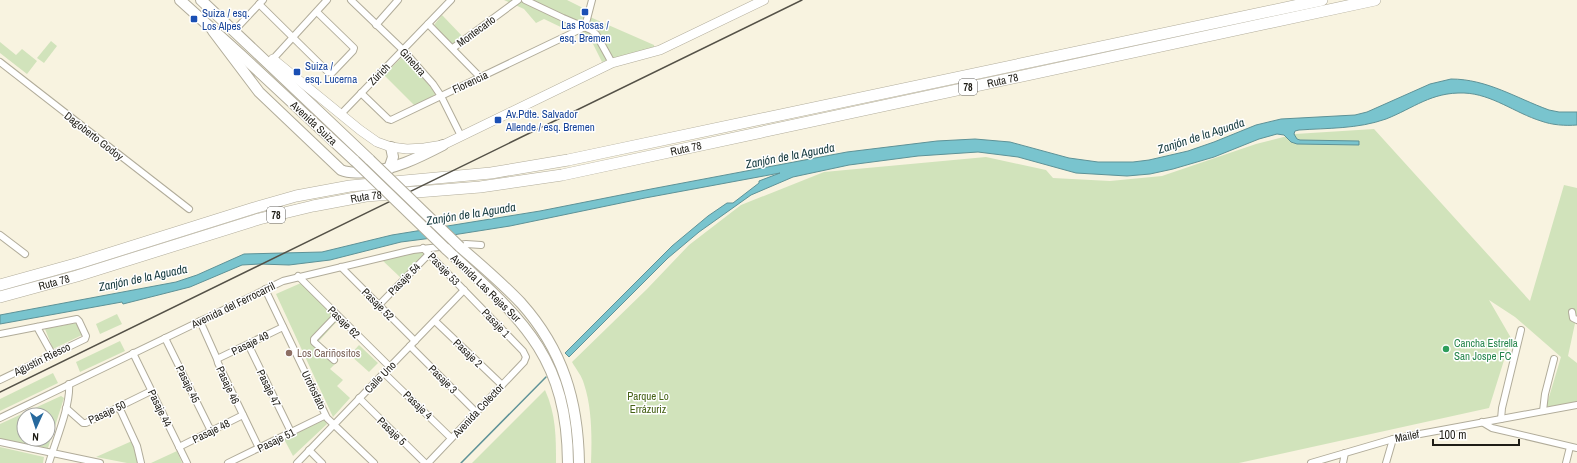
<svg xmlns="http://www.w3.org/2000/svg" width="1577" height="463" viewBox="0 0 1577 463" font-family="'Archivo Narrow',sans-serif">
<rect width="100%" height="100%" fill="#f8f3e0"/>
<g fill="#d1e3bb" fill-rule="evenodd">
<path d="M504,0H567L591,12L590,17L654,45V47L602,62L592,42L544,19L536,23L524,9Z"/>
<path d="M442,15L464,38L453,46L434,25Z"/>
<path d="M51,41L57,46L44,63L37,58Z"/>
<path d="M0,42L16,55L22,49L37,61L27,74L0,53Z"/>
<path d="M404,55L436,94L415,106L384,75Z"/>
<path d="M1374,129L1530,301L1564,185L1577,188V314L1568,356L1577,363V402L1546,407L1561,357L1515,317L1489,300L1511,338L1489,408L1239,463H591C592,438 592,408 584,384C582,376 576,369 572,362L647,289L689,245L741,205L824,172L986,157L1046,170L1053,178L1110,181L1162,176L1256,144L1295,134Z"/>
<path d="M423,250L427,254L401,278L381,259Z"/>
<path d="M301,283L339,319L318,342L338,361L330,369L343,380L337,386L350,398L333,417L276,294Z"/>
<path d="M117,314L122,324L100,334L96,324Z"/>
<path d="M76,323L82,335L53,349L45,329Z"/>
<path d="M120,341L125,351L80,372L76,362Z"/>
<path d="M359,345L378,363L369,372L350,355Z"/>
<path d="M53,373L58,383L0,411V399Z"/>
<path d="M545,390C556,414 556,437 556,463H472Z"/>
<path d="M61,396L64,398L48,448L0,439V424ZM24,415H48V439H24Z"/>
<path d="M323,418L327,424L293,456L284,439Z"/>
<path d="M132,441L137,451L139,463H127L96,457Z"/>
<path d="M0,447L44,457L43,463H0Z"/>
<path d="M177,451L182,463H151Z"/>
</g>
<path fill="#79c4ce" stroke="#5e9297" d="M1451,79C1487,79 1516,98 1549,110L1559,112H1577V125C1565,126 1552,125 1541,121C1515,113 1492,94 1464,93C1431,92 1414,108 1386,119C1358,129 1328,128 1299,130L1295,131L1294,134L1297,139L1300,140L1359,141V145L1297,144L1291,142L1284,135L1277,134L1259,139L1214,157L1173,169L1150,174L1127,176L1076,173L1018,157L978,152L918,156L849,165L793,177L751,195L699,232L668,258L569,357L565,353L672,246L708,216L727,203H733L759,183V181L780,173L645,198L510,226L440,237L401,242L330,260L289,265L260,264L242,265L190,287L123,304L122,302L0,324V315L176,282L197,275L244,254L322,252L392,235L540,211L651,189L847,152L937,141L975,139L1010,142L1069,158L1098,162H1133L1149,160L1188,151L1214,142L1256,125L1281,119L1355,115L1367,112L1430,84Z"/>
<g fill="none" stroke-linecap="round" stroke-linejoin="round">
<path stroke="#5e9297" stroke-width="1.5" d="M461,463L546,377"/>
<g stroke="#b1ac9a" stroke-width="8">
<g id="street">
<path d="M351,0L403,50L433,84L441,96L461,136"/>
<path d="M525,0L563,18L591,30L596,34L612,63"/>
<path d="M259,4L328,72L332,73L353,51L354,48L317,12"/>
<path d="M428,24L480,77"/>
<path d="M376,25L398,0"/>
<path d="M585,27L592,0"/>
<path d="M234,31L263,0"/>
<path d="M453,48L518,0"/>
<path d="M273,59L327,0"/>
<path d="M0,62L189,209"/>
<path d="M361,93L388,119L391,120L585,27"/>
<path d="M341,114L451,0"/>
<path d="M0,235L25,254"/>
<path d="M423,248L523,351L526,357L524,362L428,463"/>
<path d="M341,267L415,341"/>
<path d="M298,276L390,367"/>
<path d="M265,289L327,418L374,463"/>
<path d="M379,305L429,254"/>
<path d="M1572,312L1573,318L1577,320"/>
<path d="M200,321L217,359L218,363L259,448"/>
<path d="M435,321L502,385"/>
<path d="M37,327L52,354"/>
<path d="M0,334L77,319L79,321L86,336L85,339L0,380"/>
<path d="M165,338L211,431"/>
<path d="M248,344L291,432"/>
<path d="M410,346L476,412"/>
<path d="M133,353L187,463"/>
<path d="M217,359L283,327"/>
<path d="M334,360L314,342V339L337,315"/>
<path d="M384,373L451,438"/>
<path d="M359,398L425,463"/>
<path d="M119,407L137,446L141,463"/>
<path d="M66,408L83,423H86L151,391"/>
<path d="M1543,411L1545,394L1554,359"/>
<path d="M0,418L283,281L413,250L466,244L481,245"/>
<path d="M1501,419L1502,408L1521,330"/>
<path d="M1482,422L1492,428L1577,448"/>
<path d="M0,442L100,463"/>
<path d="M179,447L243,415"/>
<path d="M309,450L322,463"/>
<path d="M49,463C55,442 71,405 69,384"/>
<path d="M228,463L324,416"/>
<path d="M297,463L464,290"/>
<path d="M1311,463L1393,439L1577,405"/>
<path d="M1343,463L1345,453"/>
<path d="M1386,463L1393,439"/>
<path d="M1566,463L1570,447"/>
</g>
</g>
<g stroke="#b1ac9a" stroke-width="10">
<path id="secondary" d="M273,59L360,130L377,142L391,147L407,149L424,148L443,145L612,63L660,50L764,0"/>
</g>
<g stroke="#b1ac9a" stroke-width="12">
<g id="primary">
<path d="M180,0L241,55L355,161"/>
<path d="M201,0L370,160"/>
<path d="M213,31L259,92L341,170C348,173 356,173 365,172C394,170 418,158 443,145"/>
<path d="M389,169L393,157L391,147"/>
<path d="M460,247C481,265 502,283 521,303C563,350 578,401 579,463"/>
<path d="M445,248C519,317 567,353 568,463"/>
</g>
</g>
<g stroke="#b1ac9a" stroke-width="12">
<g id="highway">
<path d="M0,285L79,263L254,208L296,196L350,186L491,173L568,160L1322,0"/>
<path id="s1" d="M0,297L77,276L259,219L313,206L366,196L480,187L562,175L1375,0"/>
</g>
</g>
<use href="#street" stroke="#fff" stroke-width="6"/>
<use href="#secondary" stroke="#fff" stroke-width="9"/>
<use href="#primary" stroke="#fff" stroke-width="10"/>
<use href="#highway" stroke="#fff" stroke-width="11"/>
<path stroke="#545147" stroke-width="1.5" d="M0,392L802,0"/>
<g stroke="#b1ac9a" stroke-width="12" stroke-linecap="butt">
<g id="primary-bridge">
<path d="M370,160L460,247"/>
<path d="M355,161L445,248"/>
</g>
</g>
<use href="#primary-bridge" stroke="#fff" stroke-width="10"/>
</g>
<g fill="#1a4fb4" stroke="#fff" stroke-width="1.5">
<rect x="581" y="8" width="8" height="8" rx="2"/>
<rect x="190" y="15" width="8" height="8" rx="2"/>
<rect x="293" y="68" width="8" height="8" rx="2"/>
<rect x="494" y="116" width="8" height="8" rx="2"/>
</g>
<circle fill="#2e9e5b" stroke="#fff" stroke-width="1.5" cx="1446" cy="349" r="4"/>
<circle fill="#8d6e63" stroke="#fff" stroke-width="1.5" cx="289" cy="353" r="4"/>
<g text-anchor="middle" stroke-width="3" stroke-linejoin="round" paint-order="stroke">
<g fill="#fff" stroke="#62615c" stroke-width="1">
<rect x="959" y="79" width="18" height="16" rx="3"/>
<rect x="267" y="207" width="18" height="16" rx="3"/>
</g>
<g font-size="10" font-weight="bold" fill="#1f1d16">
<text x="968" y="91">78</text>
<text x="276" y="219">78</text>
</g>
<g font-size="11" fill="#164399" stroke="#fff" text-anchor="start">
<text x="202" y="17">Suiza / esq.<tspan x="202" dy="13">Los Alpes</tspan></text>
<text x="585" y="29" text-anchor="middle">Las Rosas /<tspan x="585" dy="13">esq. Bremen</tspan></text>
<text x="305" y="70">Suiza /<tspan x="305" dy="13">esq. Lucerna</tspan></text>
<text x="506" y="118">Av.Pdte. Salvador<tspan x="506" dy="13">Allende / esq. Bremen</tspan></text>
</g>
<g font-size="11" fill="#1f1d16" stroke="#fff">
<text transform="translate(476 31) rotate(-36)" y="4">Montecarlo</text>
<text transform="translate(413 62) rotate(48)" y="4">Ginebra</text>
<text transform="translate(379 74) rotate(-46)" y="4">Zúrich</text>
<text dy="4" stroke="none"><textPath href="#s1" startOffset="1028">Ruta 78</textPath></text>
<text transform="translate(470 82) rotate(-25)" y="4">Florencia</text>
<text transform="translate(314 123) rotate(43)" y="4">Avenida Suiza</text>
<text transform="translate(94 136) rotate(38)" y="4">Dagoberto Godoy</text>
<text dy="4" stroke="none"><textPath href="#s1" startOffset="704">Ruta 78</textPath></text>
<text dy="4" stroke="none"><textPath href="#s1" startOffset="380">Ruta 78</textPath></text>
<text transform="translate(444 269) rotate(46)" y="4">Pasaje 53</text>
<text transform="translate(404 279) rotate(-45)" y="4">Pasaje 54</text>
<text dy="4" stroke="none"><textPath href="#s1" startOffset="56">Ruta 78</textPath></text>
<text transform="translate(486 288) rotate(44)" y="4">Avenida Las Rejas Sur</text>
<text transform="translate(378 304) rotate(45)" y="4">Pasaje 52</text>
<text transform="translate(233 305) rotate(-26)" y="4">Avenida del Ferrocarril</text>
<text transform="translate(344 322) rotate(45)" y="4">Pasaje 62</text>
<text transform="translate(496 323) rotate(46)" y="4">Pasaje 1</text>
<text transform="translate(250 343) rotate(-26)" y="4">Pasaje 49</text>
<text transform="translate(468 353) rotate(44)" y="4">Pasaje 2</text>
<text transform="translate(42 359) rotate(-26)" y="4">Agustín Riesco</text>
<text transform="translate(380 377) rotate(-46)" y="4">Calle Uno</text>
<text transform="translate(443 379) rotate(45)" y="4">Pasaje 3</text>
<text transform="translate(188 384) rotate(64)" y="4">Pasaje 45</text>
<text transform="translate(228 385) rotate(65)" y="4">Pasaje 46</text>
<text transform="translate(269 388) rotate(64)" y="4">Pasaje 47</text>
<text transform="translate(314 390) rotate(64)" y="4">Urofosfato</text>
<text transform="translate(418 405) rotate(44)" y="4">Pasaje 4</text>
<text transform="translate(160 408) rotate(64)" y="4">Pasaje 44</text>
<text transform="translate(478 410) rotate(-47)" y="4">Avenida Colector</text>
<text transform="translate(107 412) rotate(-25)" y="4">Pasaje 50</text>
<text transform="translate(211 431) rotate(-26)" y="4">Pasaje 48</text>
<text transform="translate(392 431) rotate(44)" y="4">Pasaje 5</text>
<text transform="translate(1407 436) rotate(-11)" y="4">Mailef</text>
<text transform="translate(276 440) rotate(-26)" y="4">Pasaje 51</text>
</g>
<g font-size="11" fill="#27864d" stroke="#fff" text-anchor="start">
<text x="1454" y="347">Cancha Estrella<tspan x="1454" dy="13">San Jospe FC</tspan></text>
</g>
<g font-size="11" fill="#785e54" stroke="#fff" text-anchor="start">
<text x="297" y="357">Los Cariñositos</text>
</g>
<g font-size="11" fill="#466216" stroke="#fff">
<text x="648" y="400">Parque Lo<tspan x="648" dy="13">Errázuriz</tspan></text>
</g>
<g font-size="12" font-style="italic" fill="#12373b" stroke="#fff">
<text transform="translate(1201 136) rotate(-18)" y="4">Zanjón de la Aguada</text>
<text transform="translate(790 156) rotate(-11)" y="4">Zanjón de la Aguada</text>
<text transform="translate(471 214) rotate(-9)" y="4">Zanjón de la Aguada</text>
<text transform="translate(143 278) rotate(-12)" y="4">Zanjón de la Aguada</text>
</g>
</g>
<g transform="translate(36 427) rotate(183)"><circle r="19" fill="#ffffff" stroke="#a5a5a2"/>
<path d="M0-3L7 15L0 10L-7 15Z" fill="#27699e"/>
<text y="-6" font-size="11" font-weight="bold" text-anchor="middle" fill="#1f1d16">N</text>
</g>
<path d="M1433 439v6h86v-6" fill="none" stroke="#1f1d16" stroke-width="2"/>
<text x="1439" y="439" font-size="12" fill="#1f1d16" stroke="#ffffff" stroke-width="3" paint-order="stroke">100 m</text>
</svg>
